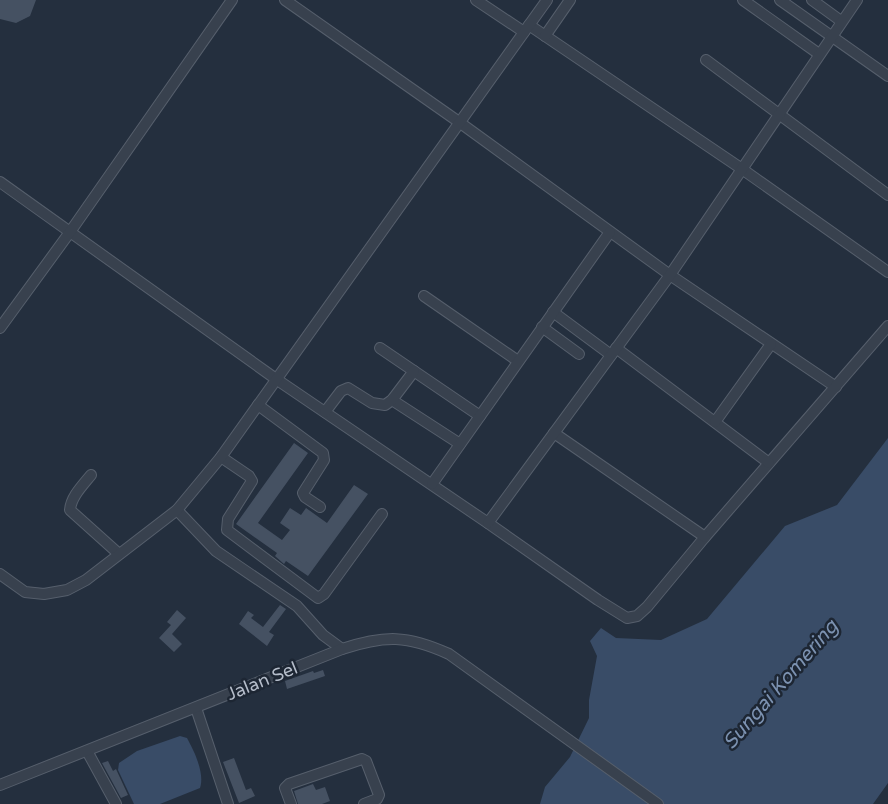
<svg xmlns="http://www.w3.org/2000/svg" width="888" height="804" viewBox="0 0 888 804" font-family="'Varela Round',sans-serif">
<rect width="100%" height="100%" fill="#242f3e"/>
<g fill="#394c67">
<path d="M888,438V783L873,804H540L545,787L570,757L589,718V700L597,656L590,641L601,628L616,638L661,640L707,619L785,526L837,505Z"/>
<path d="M180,736L187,738C194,751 205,773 200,788L160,804H134L118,770L119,763L137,751Z"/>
</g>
<g fill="#455162">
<path d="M0,0H36L30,16L16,23L0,19Z"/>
<path d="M294,443L308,453L258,523L282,540L290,530L280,523L290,508L301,515L306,508L327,523L354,485L368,494L308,576L286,561L284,564L275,556L277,553L236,524Z"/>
<path d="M280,605L286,609L269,632L274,635L267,646L239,624L248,611L254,615L251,618L263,627Z"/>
<path d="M177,610L186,618L172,634L182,644L174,652L159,638L171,625L167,622Z"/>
<path d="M323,670L325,676L287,689L285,681L313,671L314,673Z"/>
<path d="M234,758L246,790L251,788L255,796L239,803L223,762Z"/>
<path d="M108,761L113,771L116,769L128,795L121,798L102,763Z"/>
<path d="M313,784L316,790L325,787L330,801L322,804H298L294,791Z"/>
</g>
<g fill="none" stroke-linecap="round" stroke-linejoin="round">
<g stroke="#565f6c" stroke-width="12">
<g id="minor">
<path d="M285,0L459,122L670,275L836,387"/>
<path d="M476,0L524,32"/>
<path d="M743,0L819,54"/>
<path d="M780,0L888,76"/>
<path d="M812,0L841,21"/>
<path d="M529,25L742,169L888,272"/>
<path d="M545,36L570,0"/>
<path d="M706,60L888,195"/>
<path d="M0,182L276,379L488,523L598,600L627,618L637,616L647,607L705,537L888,326"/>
<path d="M424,296L518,361"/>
<path d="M553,312L611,355"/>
<path d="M542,327L579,354"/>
<path d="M0,328L70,232L232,0"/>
<path d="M380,348L480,416"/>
<path d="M616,348L769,463"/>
<path d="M392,400L460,444"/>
<path d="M258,405L323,453L324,460L303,493L305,497L320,507"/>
<path d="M325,412L341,391L348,388L372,403L385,405L392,400L414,371"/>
<path d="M715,422L771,344"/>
<path d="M554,433L705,537"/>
<path d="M221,457L249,476L252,481L228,519L227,530L318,598L324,594L382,514"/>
<path d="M91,475C82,486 71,497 70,510L119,554"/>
<path d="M432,484L610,232"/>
<path d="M177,510L216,551L297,606L323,635L342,649"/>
<path d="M488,523L670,275L857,0"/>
<path d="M0,574L25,592L44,594L67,590L86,580L177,510L221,457L547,0"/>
<path d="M196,708L228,804"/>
<path d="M87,751L116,804"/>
<path d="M0,785L342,649C385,635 407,635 449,654L658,804"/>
<path d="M291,804L285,788L289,784L362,759L366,761L379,795L377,799L364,804"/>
</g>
</g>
<use href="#minor" stroke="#38414e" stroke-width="10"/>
</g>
<g text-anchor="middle" stroke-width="5" stroke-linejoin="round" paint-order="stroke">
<g font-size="18" fill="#b4bcc9" stroke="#1d2633">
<text transform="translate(262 681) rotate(-22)" y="6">Jalan Sel</text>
</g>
<g font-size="20" font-style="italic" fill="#7c92b1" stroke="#1d2633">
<text transform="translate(780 684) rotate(-49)" y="7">Sungai Komering</text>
</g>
</g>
</svg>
